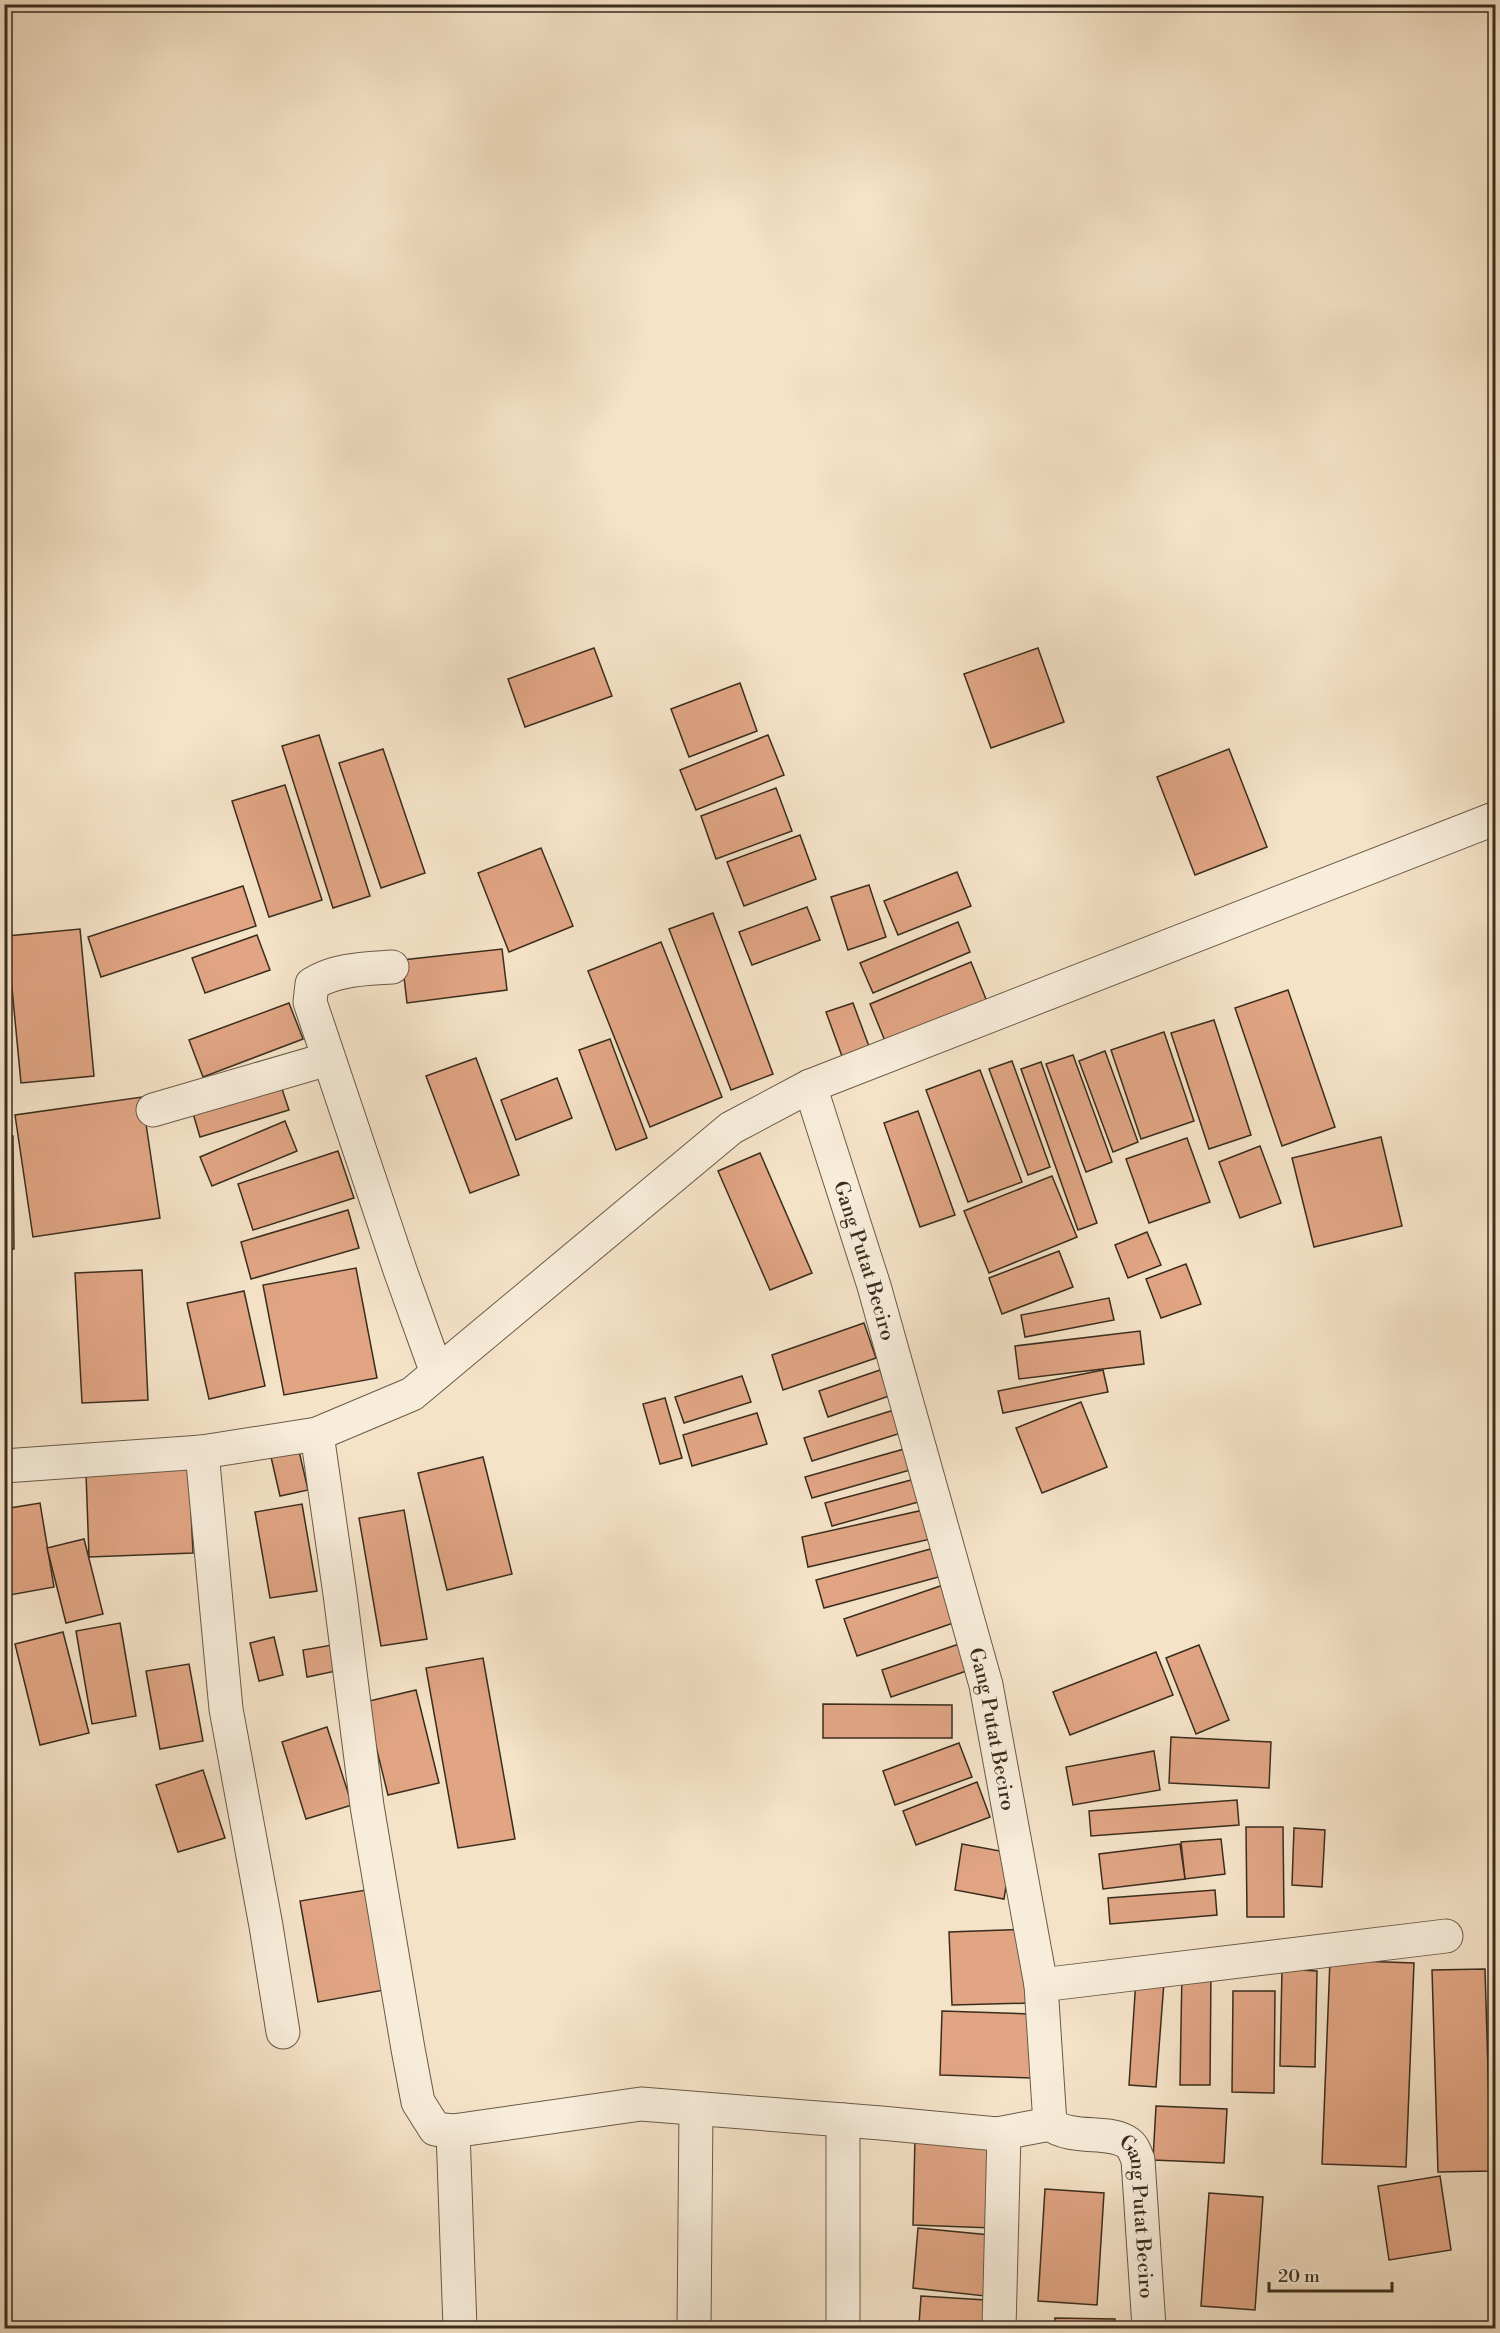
<svg xmlns="http://www.w3.org/2000/svg" width="1500" height="2333" viewBox="0 0 1500 2333" font-family="'Libre Bodoni',serif">
<rect width="100%" height="100%" fill="#f5e3c8"/>
<filter id="stains"><feTurbulence type="fractalNoise" baseFrequency=".00333" numOctaves="4"/><feColorMatrix values="0 0 0 0 .2 0 0 0 0 .09 0 0 0 0 .02 0 0 0 .5 -.17"/></filter>
<radialGradient id="worn" r=".72"><stop offset=".6" stop-color="#630" stop-opacity="0"/><stop offset="1" stop-color="#630" stop-opacity=".3"/></radialGradient>
<g fill="#e1a584" stroke="#3a2d1e" stroke-width="1.5">
<path d="M594,648L612,696L525,727L508,679Z"/>
<path d="M1038,648L1064,722L991,748L964,674Z"/>
<path d="M740,683L757,731L689,757L671,709Z"/>
<path d="M319,735L370,896L333,908L282,746Z"/>
<path d="M768,735L784,775L696,810L680,770Z"/>
<path d="M383,749L425,873L381,888L339,763Z"/>
<path d="M1229,749L1267,847L1195,875L1157,777Z"/>
<path d="M285,785L322,900L269,917L232,801Z"/>
<path d="M776,788L792,831L716,859L701,816Z"/>
<path d="M800,835L816,879L744,906L727,862Z"/>
<path d="M541,848L573,926L509,952L478,873Z"/>
<path d="M957,872L971,906L898,935L884,901Z"/>
<path d="M869,885L886,937L848,950L831,897Z"/>
<path d="M243,886L256,926L101,977L88,937Z"/>
<path d="M807,907L820,940L752,965L739,932Z"/>
<path d="M713,913L773,1074L731,1090L669,929Z"/>
<path d="M958,922L970,952L873,993L860,963Z"/>
<path d="M80,929L94,1076L21,1083L7,936Z"/>
<path d="M257,935L270,970L205,993L192,958Z"/>
<path d="M661,942L722,1097L650,1127L588,971Z"/>
<path d="M502,949L507,990L407,1003L402,960Z"/>
<path d="M971,962L988,1004L887,1046L870,1004Z"/>
<path d="M1288,990L1335,1127L1282,1146L1235,1008Z"/>
<path d="M289,1003L303,1039L203,1077L189,1040Z"/>
<path d="M853,1003L870,1049L843,1059L826,1012Z"/>
<path d="M1214,1020L1251,1135L1209,1149L1171,1033Z"/>
<path d="M1164,1032L1194,1121L1141,1139L1111,1050Z"/>
<path d="M610,1039L647,1138L616,1150L579,1050Z"/>
<path d="M1105,1051L1138,1142L1113,1152L1079,1061Z"/>
<path d="M1073,1055L1112,1162L1086,1172L1046,1064Z"/>
<path d="M476,1058L519,1175L470,1193L426,1076Z"/>
<path d="M1012,1061L1050,1167L1028,1175L989,1069Z"/>
<path d="M1041,1062L1097,1223L1078,1230L1021,1069Z"/>
<path d="M980,1070L1022,1182L968,1202L926,1090Z"/>
<path d="M557,1078L572,1118L516,1140L501,1100Z"/>
<path d="M280,1083L289,1110L200,1137L192,1110Z"/>
<path d="M142,1097L160,1218L33,1237L15,1115Z"/>
<path d="M918,1111L955,1215L920,1227L884,1123Z"/>
<path d="M285,1121L297,1151L212,1186L200,1157Z"/>
<path d="M4,1136H13L14,1249H4Z"/>
<path d="M1381,1137L1402,1226L1314,1247L1292,1158Z"/>
<path d="M1187,1138L1210,1202L1149,1223L1126,1159Z"/>
<path d="M1260,1146L1281,1203L1240,1218L1219,1162Z"/>
<path d="M338,1151L354,1198L253,1230L238,1184Z"/>
<path d="M760,1153L812,1273L770,1290L718,1171Z"/>
<path d="M1052,1176L1077,1237L989,1273L964,1211Z"/>
<path d="M348,1210L359,1248L251,1279L241,1242Z"/>
<path d="M1147,1232L1161,1265L1128,1278L1115,1245Z"/>
<path d="M1059,1251L1073,1287L1002,1314L989,1278Z"/>
<path d="M1186,1264L1201,1304L1161,1318L1146,1279Z"/>
<path d="M356,1268L377,1378L284,1395L263,1285Z"/>
<path d="M142,1270L148,1400L82,1403L75,1273Z"/>
<path d="M244,1291L265,1386L209,1399L187,1303Z"/>
<path d="M1109,1298L1114,1320L1025,1337L1021,1315Z"/>
<path d="M864,1323L876,1358L783,1390L772,1355Z"/>
<path d="M1140,1331L1144,1364L1019,1379L1015,1346Z"/>
<path d="M880,1370L889,1396L828,1417L819,1391Z"/>
<path d="M1103,1370L1108,1392L1003,1413L998,1391Z"/>
<path d="M742,1376L751,1402L684,1423L675,1397Z"/>
<path d="M665,1398L682,1458L660,1464L643,1404Z"/>
<path d="M1081,1402L1107,1467L1042,1493L1016,1428Z"/>
<path d="M894,1410L901,1433L812,1461L804,1438Z"/>
<path d="M757,1413L767,1444L692,1466L683,1435Z"/>
<path d="M904,1449L910,1470L812,1498L805,1477Z"/>
<path d="M299,1451L308,1490L280,1496L271,1457Z"/>
<path d="M483,1457L512,1574L447,1590L418,1473Z"/>
<path d="M189,1469L193,1553L89,1557L86,1473Z"/>
<path d="M915,1479L922,1501L832,1526L825,1503Z"/>
<path d="M40,1503L54,1587L10,1595L4,1564V1509Z"/>
<path d="M302,1504L317,1591L270,1598L255,1512Z"/>
<path d="M928,1509L935,1538L808,1567L802,1537Z"/>
<path d="M404,1510L427,1639L381,1646L359,1518Z"/>
<path d="M84,1539L103,1614L66,1623L47,1548Z"/>
<path d="M938,1547L946,1575L824,1608L816,1580Z"/>
<path d="M952,1582L965,1619L857,1656L844,1619Z"/>
<path d="M120,1623L136,1716L92,1724L76,1631Z"/>
<path d="M63,1632L89,1733L40,1745L15,1644Z"/>
<path d="M274,1637L283,1675L259,1681L250,1643Z"/>
<path d="M968,1641L978,1667L891,1697L882,1670Z"/>
<path d="M332,1645L336,1671L307,1677L303,1650Z"/>
<path d="M1199,1645L1229,1720L1196,1734L1166,1658Z"/>
<path d="M1156,1652L1173,1695L1070,1735L1053,1692Z"/>
<path d="M483,1658L515,1839L458,1848L426,1668Z"/>
<path d="M189,1664L203,1741L160,1749L146,1671Z"/>
<path d="M416,1690L439,1783L388,1795L365,1702Z"/>
<path d="M823,1704L952,1705V1738H823Z"/>
<path d="M327,1727L352,1805L306,1819L282,1742Z"/>
<path d="M1171,1737L1271,1742L1269,1788L1169,1783Z"/>
<path d="M959,1743L972,1777L895,1805L883,1771Z"/>
<path d="M1154,1751L1160,1790L1073,1805L1066,1767Z"/>
<path d="M203,1770L225,1838L178,1852L156,1785Z"/>
<path d="M977,1782L990,1817L916,1845L903,1811Z"/>
<path d="M1237,1800L1239,1825L1091,1836L1089,1811Z"/>
<path d="M1246,1827H1283L1284,1917H1247Z"/>
<path d="M1294,1828L1325,1830L1322,1887L1292,1885Z"/>
<path d="M1221,1839L1225,1874L1185,1879L1181,1842Z"/>
<path d="M962,1844L1011,1853L1004,1899L955,1890Z"/>
<path d="M1180,1844L1185,1879L1103,1889L1099,1854Z"/>
<path d="M372,1889L390,1989L318,2002L300,1901Z"/>
<path d="M1215,1890L1217,1915L1110,1924L1108,1898Z"/>
<path d="M1028,1929L1031,2003L952,2005L949,1932Z"/>
<path d="M1330,1960L1414,1963L1406,2167L1322,2164Z"/>
<path d="M1282,1969L1317,1971L1315,2067L1280,2066Z"/>
<path d="M1485,1969L1491,2171L1438,2172L1432,1970Z"/>
<path d="M1182,1970H1211L1210,2085H1180Z"/>
<path d="M1136,1979L1164,1982L1156,2087L1129,2085Z"/>
<path d="M1233,1991H1275L1274,2093L1232,2092Z"/>
<path d="M942,2011L1034,2014L1032,2078L940,2075Z"/>
<path d="M1156,2106L1227,2109L1224,2163L1153,2160Z"/>
<path d="M915,2137L995,2140L993,2228L913,2225Z"/>
<path d="M1440,2176L1451,2250L1389,2260L1378,2186Z"/>
<path d="M1045,2189L1104,2193L1097,2305L1038,2301Z"/>
<path d="M1209,2193L1263,2197L1255,2310L1201,2306Z"/>
<path d="M918,2228L990,2235L985,2296L913,2288Z"/>
<path d="M921,2296L986,2300L985,2328L919,2324Z"/>
<path d="M1055,2318L1115,2319V2328H1055Z"/>
</g>
<g fill="none" stroke-linecap="round" stroke-linejoin="round">
<g stroke="#695a48" stroke-width="35">
<g id="street">
<path d="M392,967C364,969 336,969 312,984L310,1002L401,1273L437,1373"/>
<path id="s1" d="M810,1086L874,1286L986,1685L1041,1985L1050,2124C1072,2141 1110,2129 1128,2143C1133,2146 1136,2155 1138,2160L1149,2327"/>
<path d="M153,1110L328,1059"/>
<path d="M317,1434L340,1594L367,1806L408,2049L418,2102L435,2129L453,2131L641,2104L881,2123L997,2134L1050,2124"/>
<path d="M202,1452L226,1709L266,1926L283,2032"/>
<path d="M4,1466L202,1452L317,1434L412,1394L731,1128L810,1086L1496,818"/>
<path d="M1041,1985L1446,1936"/>
<path d="M453,2131L460,2328"/>
<path d="M694,2328L696,2109"/>
<path d="M843,2328V2120"/>
<path d="M999,2328L1004,2134"/>
</g>
</g>
<use href="#street" stroke="#f8eddb" stroke-width="33"/>
</g>
<g text-anchor="middle" stroke-width="5" stroke-linejoin="round" paint-order="stroke">
<g font-size="20" fill="#3a2d1e" stroke="#f8eddb">
<text dy="7" stroke="none"><textPath href="#s1" startOffset="183">Gang Putat Beciro</textPath></text>
<text dy="7" stroke="none"><textPath href="#s1" startOffset="669">Gang Putat Beciro</textPath></text>
<text dy="7" stroke="none"><textPath href="#s1" startOffset="1226">Gang Putat Beciro</textPath></text>
</g>
</g>
<rect width="1500" height="2333" fill="none" stroke="#f5e3c8" stroke-width="24"/>
<rect x="6" y="6" width="1488" height="2321" fill="none" stroke="#3a2d1e" stroke-width="3"/>
<rect x="12" y="12" width="1476" height="2309" fill="none" stroke="#3a2d1e" stroke-width="1.5"/>
<path d="M1269 2282v9h123v-9" fill="none" stroke="#3a2d1e" stroke-width="3"/>
<text x="1278" y="2282" font-size="18" fill="#3a2d1e" stroke="#f8eddb" stroke-width="4.5" paint-order="stroke">20 m</text>
<rect width="100%" height="100%" filter="url(#stains)"/>
<rect width="100%" height="100%" fill="url(#worn)"/>
</svg>
